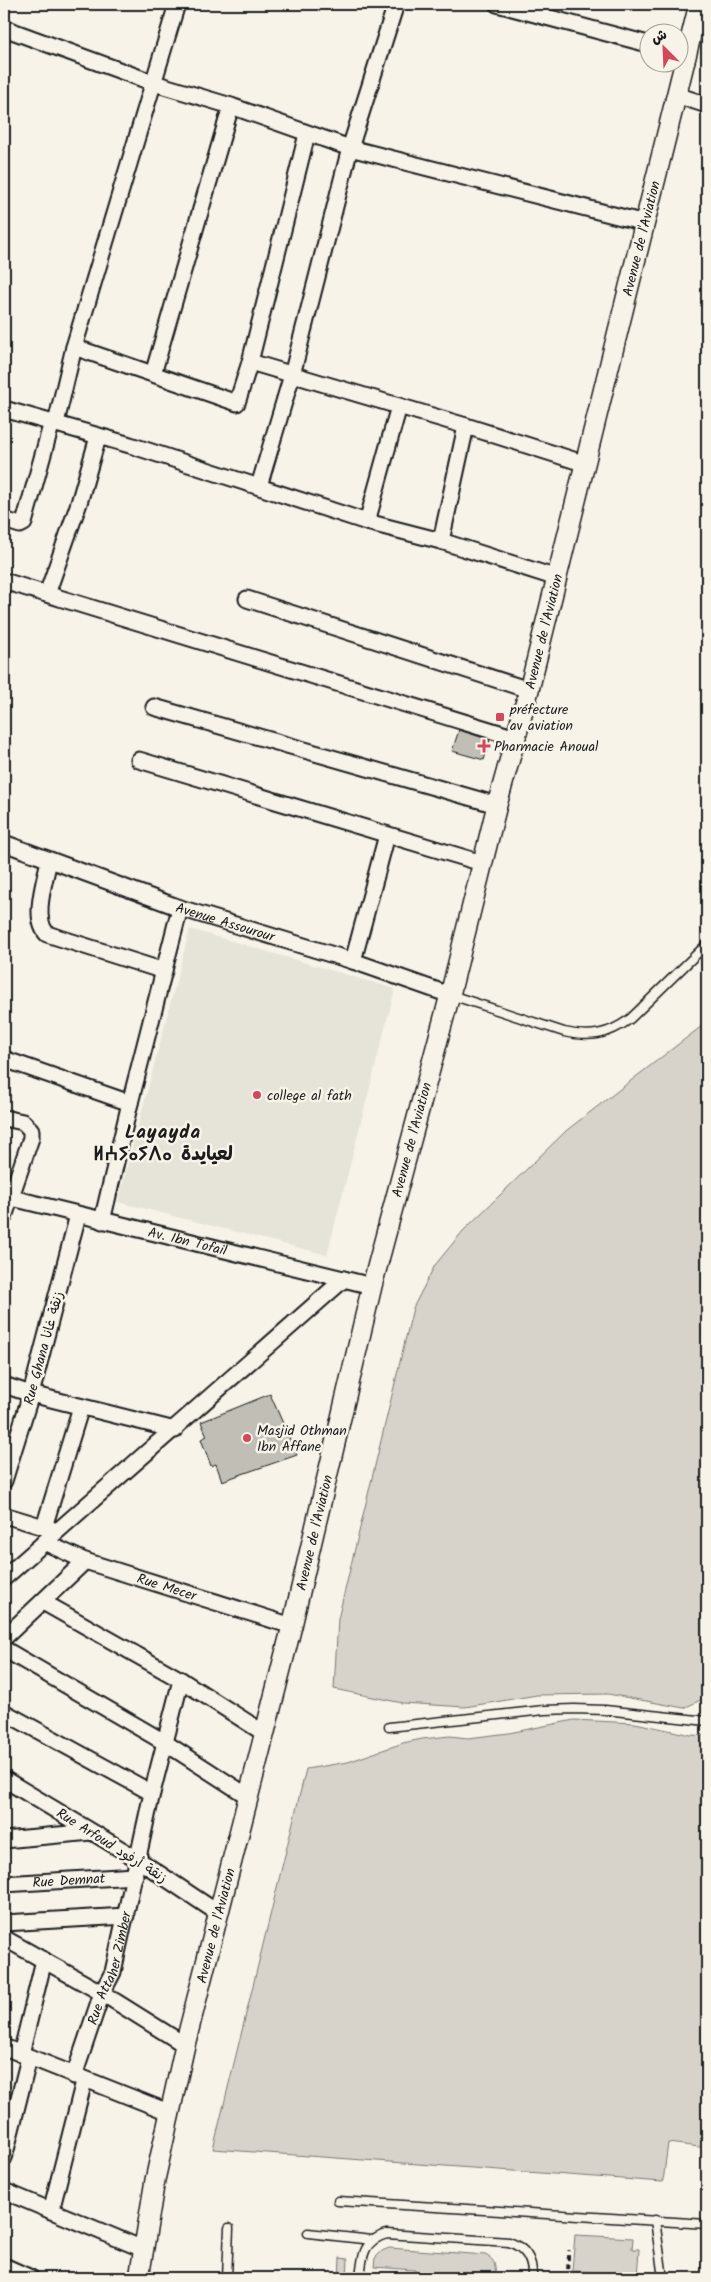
<svg xmlns="http://www.w3.org/2000/svg" width="711" height="2282" viewBox="0 0 711 2282" font-family="Kalam,'Playpen Sans Arabic','Noto Sans Tifinagh',sans-serif">
<rect width="100%" height="100%" fill="#f7f3e8"/>
<filter id="ink" filterUnits="userSpaceOnUse"><feTurbulence type="fractalNoise" baseFrequency=".02" numOctaves="2"/><feDisplacementMap in="SourceGraphic" scale="10" xChannelSelector="R" yChannelSelector="G"/><feConvolveMatrix kernelMatrix="1 2 1 2 8 2 1 2 1" color-interpolation-filters="sRGB"/></filter>
<g filter="url(#ink)">
<path fill="#e6e3d9" d="M190,929L395,989L327,1255L118,1202Z"/>
<g fill="#d7d3cb" stroke="#7a7874">
<path d="M707,1022V1538L702,1564L707,1613V1697L684,1708L608,1694L537,1695L465,1707L402,1703L334,1689L338,1619L413,1308L435,1265L463,1231L567,1130Z"/>
<path d="M574,1720L635,1723L691,1735L707,1736V2148L668,2143L663,2182L213,2149L306,1769L348,1762L403,1743L422,1739L450,1736L468,1738L509,1733Z"/>
<path d="M575,2235L633,2238L632,2249H639L637,2278H611V2273L572,2271Z"/>
<path d="M389,2248L485,2255C496,2259 496,2268 495,2278L415,2274V2270L374,2267L375,2258L382,2251Z"/>
<path d="M340,2258L348,2259L347,2278H339Z"/>
</g>
<g fill="#c0beb5" stroke="#1c1c1c">
<path d="M459,730L490,740L484,760L452,751Z"/>
<path d="M270,1394L297,1455L222,1481L216,1464L211,1466L201,1439L207,1436L201,1422Z"/>
</g>
<g fill="none" stroke-linecap="round" stroke-linejoin="round">
<g stroke="#1c1c1c" stroke-width="11">
<g id="service">
<path d="M451,995L564,1032C590,1038 608,1035 630,1019L707,944"/>
<path d="M389,1727L544,1710L574,1709L605,1710L707,1721"/>
<path d="M338,2201L707,2224"/>
<path d="M655,2220L663,2278"/>
<path d="M308,2233L372,2240"/>
<path d="M227,2278L229,2228"/>
<path d="M360,2278C362,2257 363,2240 387,2234L509,2242C526,2248 533,2260 532,2278"/>
</g>
</g>
<g stroke="#1c1c1c" stroke-width="19">
<g id="minor">
<path d="M497,4L648,44"/>
<path d="M4,28L154,83L231,106L350,148L645,223"/>
<path d="M676,95L707,105"/>
<path d="M74,347L237,403L250,362L307,134"/>
<path d="M250,362L466,426L586,464"/>
<path d="M153,374L231,106"/>
<path d="M4,409L130,445L367,522L441,541L557,578"/>
<path d="M56,423L74,347L177,4"/>
<path d="M259,486L292,375L350,148L396,4"/>
<path d="M4,520L20,525L24,523L52,422"/>
<path d="M367,522L399,406"/>
<path d="M441,541L466,426"/>
<path d="M4,581L516,738"/>
<path d="M47,594L79,503L98,437"/>
<path d="M247,599L529,690"/>
<path d="M154,707L497,805"/>
<path d="M139,760L482,863"/>
<path id="s1" d="M4,843L180,908L353,961L450,995"/>
<path d="M49,860C45,881 32,918 47,934L164,971"/>
<path d="M353,961L387,835"/>
<path d="M4,1059L130,1103"/>
<path d="M4,1118L23,1122L31,1130V1138L4,1217"/>
<path id="s2" d="M4,1196L372,1286"/>
<path d="M102,1221L130,1103L180,908"/>
<path d="M4,1385L31,1394L175,1430"/>
<path d="M4,1481L31,1394L78,1215"/>
<path d="M4,1515L54,1530"/>
<path d="M44,1527L81,1407"/>
<path id="s3" d="M44,1542L85,1561L292,1626"/>
<path d="M4,1578L344,1279"/>
<path d="M43,1602L181,1680L264,1733"/>
<path d="M4,1638L85,1561"/>
<path d="M4,1649L164,1742L249,1797"/>
<path d="M4,1712L152,1793"/>
<path d="M4,1779L137,1859L218,1913"/>
<path d="M4,1840L91,1832"/>
<path id="s4" d="M4,1884L135,1876"/>
<path d="M4,1923L126,1916"/>
<path d="M4,1938L102,1993L185,2045"/>
<path d="M4,2047L171,2113"/>
<path d="M21,2054L44,1960"/>
<path id="s5" d="M74,2076L102,1993L113,1972L152,1793L181,1680"/>
<path d="M4,2158L29,2058"/>
<path d="M4,2191L143,2249"/>
<path d="M51,2211L84,2081"/>
<path d="M4,2266L31,2278"/>
</g>
</g>
<g stroke="#1c1c1c" stroke-width="22">
<g id="tertiary">
<path id="s6" d="M139,2278L155,2180L185,2045L292,1626L372,1286L450,995L497,805L529,690L699,4"/>
</g>
</g>
<g stroke="#1c1c1c" stroke-width="3" stroke-dasharray="5 4" stroke-linecap="butt">
<path d="M497,2278V2273"/>
<path d="M567,2278L569,2250"/>
</g>
<use href="#service" stroke="#f7f3e8" stroke-width="8"/>
<use href="#minor" stroke="#f7f3e8" stroke-width="15"/>
<use href="#tertiary" stroke="#f7f3e8" stroke-width="19"/>
</g>
</g>
<g fill="#d1495b" stroke="#f7f3e8" stroke-width="2">
<rect x="495" y="712" width="10" height="10" rx="2.5"/>
<path d="M481.5 738.5h5v5h5v5h-5v5h-5v-5h-5v-5h5z"/>
<circle cx="257" cy="1095" r="5"/>
<circle cx="247" cy="1438" r="5"/>
</g>
<g text-anchor="middle" stroke-width="5" stroke-linejoin="round" paint-order="stroke">
<g font-size="14" fill="#1c1c1c" stroke="#f7f3e8">
<text dy="5" stroke="none"><textPath href="#s6" startOffset="2101">Avenue de l'Aviation</textPath></text>
<text dy="5" stroke="none"><textPath href="#s6" startOffset="1696">Avenue de l'Aviation</textPath></text>
<text dy="5" stroke="none"><textPath href="#s1" startOffset="235">Avenue Assourour</textPath></text>
<text dy="5" stroke="none"><textPath href="#s6" startOffset="1171">Avenue de l'Aviation</textPath></text>
<text dy="5" stroke="none"><textPath href="#s2" startOffset="189">Av. Ibn Tofail</textPath></text>
<text transform="translate(43 1348) rotate(-75)" y="5">Rue Ghana زنقة غانا</text>
<text dy="5" stroke="none"><textPath href="#s6" startOffset="766">Avenue de l'Aviation</textPath></text>
<text dy="5" stroke="none"><textPath href="#s3" startOffset="131">Rue Mecer</textPath></text>
<text transform="translate(112 1845) rotate(32)" y="5">Rue Arfoud زنقة أرفود</text>
<text dy="5" stroke="none"><textPath href="#s4" startOffset="65">Rue Demnat</textPath></text>
<text dy="5" stroke="none"><textPath href="#s6" startOffset="361">Avenue de l'Aviation</textPath></text>
<text dy="5" stroke="none"><textPath href="#s5" startOffset="114">Rue Attaher Zimber</textPath></text>
</g>
<g font-size="14" fill="#1c1c1c" stroke="#f7f3e8" text-anchor="start">
<text x="510" y="714">préfecture<tspan x="510" dy="16">av aviation</tspan></text>
<text x="494" y="751">Pharmacie Anoual</text>
<text x="267" y="1100">college al fath</text>
<text x="257" y="1435">Masjid Othman<tspan x="257" dy="16">Ibn Affane</tspan></text>
</g>
<g font-size="19" font-weight="bold" letter-spacing="1" fill="#1c1c1c" stroke="#f7f3e8">
<text x="163" y="1138">Layayda<tspan x="163" dy="22">ⵍⵄⵢⴰⵢⴷⴰ لعيايدة</tspan></text>
</g>
</g>
<rect width="711" height="2282" fill="none" stroke="#f7f3e8" stroke-width="20"/>
<rect x="10" y="10" width="691" height="2262" fill="none" stroke="#1c1c1c" stroke-width="2" filter="url(#ink)"/>
<g transform="translate(664 48) rotate(336)"><circle r="24" fill="#f7f3e8" stroke="#9f9d96"/>
<path d="M0-4L9 19L0 12L-9 19Z" fill="#d1495b"/>
<text y="-8" font-size="14" font-weight="bold" text-anchor="middle" fill="#1c1c1c">ش</text>
</g>
</svg>
